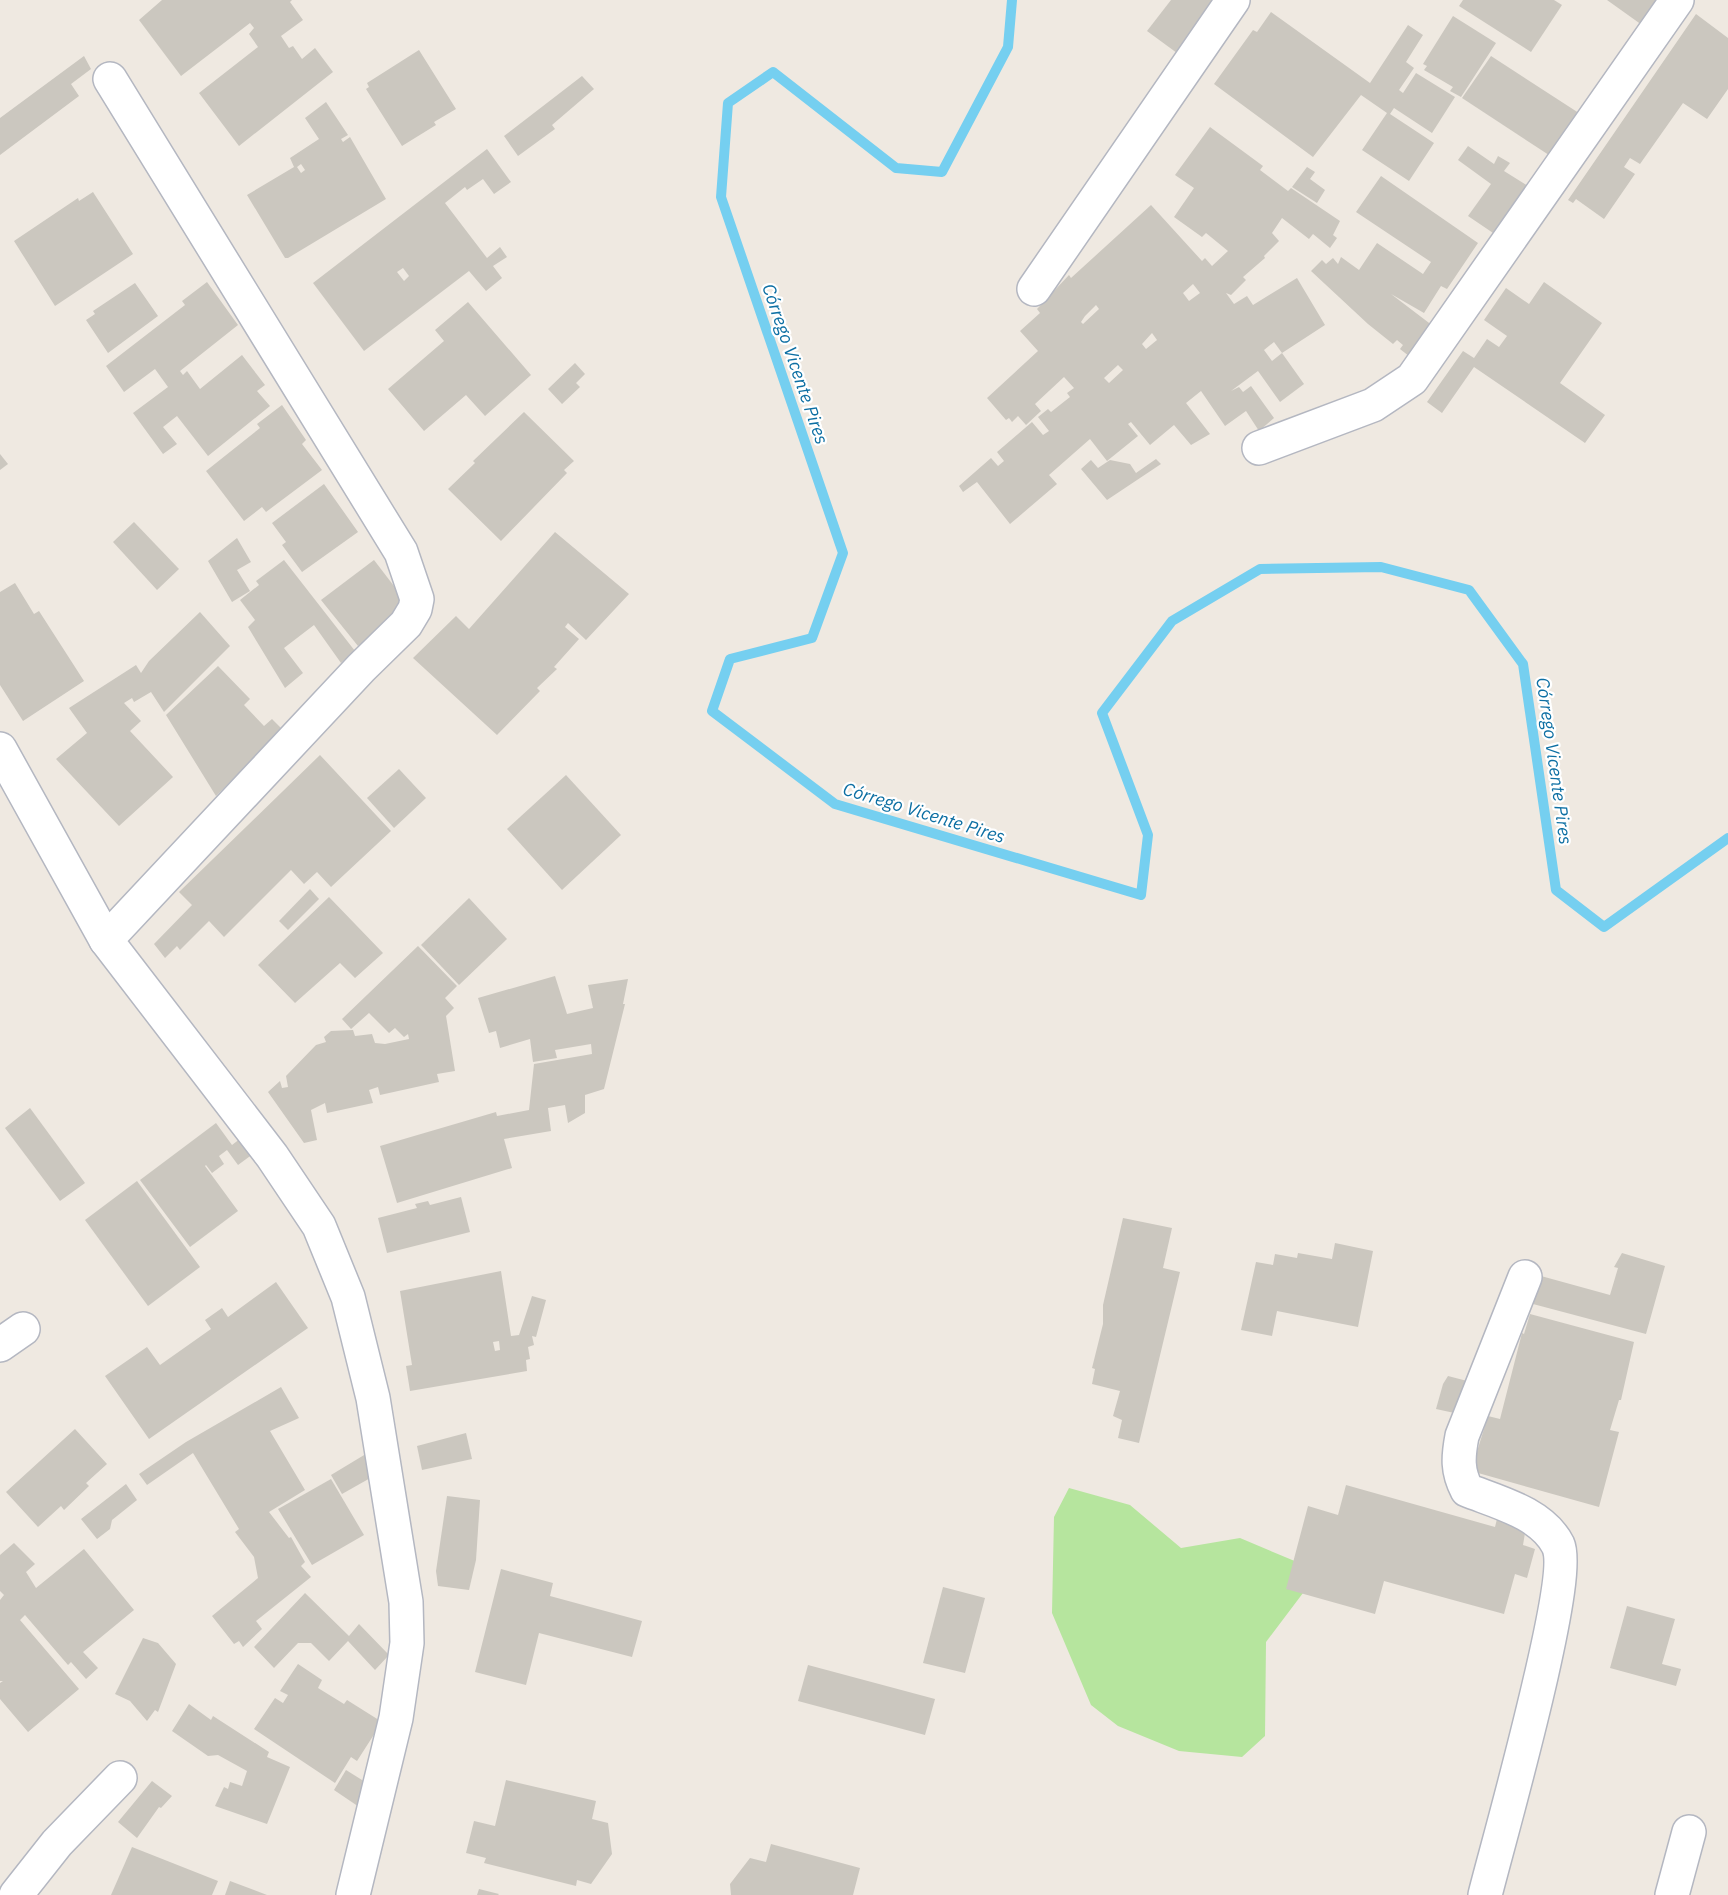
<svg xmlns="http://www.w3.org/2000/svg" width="1728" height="1895" viewBox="0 0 1728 1895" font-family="'IBM Plex Sans',sans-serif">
<rect width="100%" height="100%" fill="#efe9e1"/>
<path fill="#b6e59e" d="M1069,1488L1130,1505L1181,1548L1240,1538L1297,1562L1303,1593L1266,1642L1265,1736L1242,1757L1179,1751L1118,1726L1091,1705L1052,1613L1054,1517Z"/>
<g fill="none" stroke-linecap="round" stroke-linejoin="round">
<path stroke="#75cff0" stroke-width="10" d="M1012,0L1008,47L942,172L896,168L773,72L728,103L721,197L843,553L812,638L730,659L712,711L835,804L1141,895L1148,835L1102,713L1172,621L1260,569L1381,567L1469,590L1523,664L1556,890L1604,927L1728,838"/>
</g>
<g fill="#cbc7bf" fill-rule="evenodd">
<path d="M162,0H292L290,2L303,20L281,36L289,48L293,46L302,59L315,48L333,72L239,146L199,93L258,47L249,34L254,28L250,23L181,76L139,20Z"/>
<path d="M1171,0H1217L1177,53L1147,31Z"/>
<path d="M1463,0H1554L1562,5L1531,52L1459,6Z"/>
<path d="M1607,0H1660L1642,25Z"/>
<path d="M1271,12L1370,83L1408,25L1423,35L1406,62L1414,68L1399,90L1403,93L1416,73L1455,97L1432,133L1394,108L1390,114L1434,143L1409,181L1362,150L1387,113L1361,95L1313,157L1214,84L1253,30L1257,32Z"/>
<path d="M1696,14L1728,38V89L1707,119L1683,103L1640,164L1630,158L1624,167L1635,174L1604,219L1576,199L1573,203L1568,200Z"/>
<path d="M1453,16L1496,43L1461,97L1450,91L1453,87L1424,70L1427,66L1423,64Z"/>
<path d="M419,50L456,109L434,122L436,125L402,146L366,89L369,87L367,83Z"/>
<path d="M84,56L91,69L71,84L79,96L0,155V118Z"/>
<path d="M1491,56L1585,117L1552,157L1462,98Z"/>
<path d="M582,76L594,89L552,125L555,129L518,156L504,136Z"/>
<path d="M326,102L348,135L341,139L343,142L350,137L386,199L288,258H285L247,195L294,167L290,158L319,139L305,118ZM301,164L305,170L301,173L297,167Z"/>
<path d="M1210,127L1263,166L1260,170L1288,191L1291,188L1340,221L1333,235L1337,238L1330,248L1313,234L1309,239L1282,218L1272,233L1279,241L1264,256L1265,258L1243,277L1246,280L1231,295L1226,293L1234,304L1247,296L1253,305L1297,278L1325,325L1282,353L1304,384L1280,402L1258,371L1231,391L1239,387L1243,392L1251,386L1274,418L1259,431L1246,411L1225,426L1201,391L1186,403L1210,434L1191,445L1174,425L1150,445L1131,422L1128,424L1138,436L1107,461L1090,439L1049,475L1057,484L1010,524L977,482L963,492L959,486L991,458L998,466L1004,461L997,452L1032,422L1043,435L1049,431L1038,417L1048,409L1051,412L1070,397L1067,393L1074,388L1064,377L1035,404L1041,411L1026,425L1018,416L1012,422L1009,418L1006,420L987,398L1038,351L1020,331L1040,313L1037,309L1069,275L1071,278L1151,205L1202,261L1205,258L1212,266L1228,251L1206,233L1202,237L1174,217L1194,188L1175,175ZM1193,284L1200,293L1189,301L1183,293ZM1096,305L1099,309L1083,324L1081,322L1085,316ZM1152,333L1157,340L1146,349L1142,344ZM1274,342L1282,353L1272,361L1264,350ZM1118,365L1123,370L1109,383L1104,378Z"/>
<path d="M1468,146L1494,164L1498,156L1510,163L1504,171L1533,189L1499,237L1468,216L1491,184L1458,160Z"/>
<path d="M487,149L511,182L494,194L483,179L467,190L465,187L445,203L487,258L500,247L507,257L493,266L502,278L486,291L469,271L364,351L313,283ZM403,268L409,276L404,281L397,272Z"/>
<path d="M1307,167L1315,172L1310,179L1325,190L1317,203L1292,187Z"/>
<path d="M1381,176L1478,243L1447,289L1441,286L1424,313L1391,294L1437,329L1414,360L1400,349L1403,345L1397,340L1393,344L1368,324L1311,271L1322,260L1326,264L1333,258L1338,264L1341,257L1359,270L1377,243L1423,274L1431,262L1356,212Z"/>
<path d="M93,192L133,254L55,306L14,241L78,198L79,201Z"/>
<path d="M207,282L238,325L180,371L183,375L187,371L200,389L242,355L265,385L257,391L270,406L208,456L177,416L163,427L177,444L163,454L133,413L168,387L155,369L124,392L106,366L185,305L182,301Z"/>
<path d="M1544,282L1602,323L1560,383L1605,415L1585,443L1474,367L1442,413L1427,402L1463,351L1474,358L1487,339L1499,347L1507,336L1484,320L1506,288L1529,304Z"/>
<path d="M135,283L158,316L108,353L86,320L95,314L93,311Z"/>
<path d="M468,302L531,375L485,416L466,395L424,431L388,389L444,341L435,330Z"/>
<path d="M575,363L585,374L576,383L580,387L562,404L548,389Z"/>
<path d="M282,405L306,440L302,444L322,470L266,512L262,507L244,521L206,471L260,428L257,424Z"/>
<path d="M524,412L574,461L564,470L567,473L501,541L448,489L475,463L473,461Z"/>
<path d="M0,454L8,464L0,470Z"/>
<path d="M1156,459L1161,464L1107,500L1081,469L1091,460L1098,468L1110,460L1130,464L1136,473Z"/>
<path d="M324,484L358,532L302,572L282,545L286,542L272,523Z"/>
<path d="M134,522L179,569L157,590L113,542Z"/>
<path d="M555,532L629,594L586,640L568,623L565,627L579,639L554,667L557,669L537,688L540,691L497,735L413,658L456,616L469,629Z"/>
<path d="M237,538L251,562L237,570L250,591L232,602L208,561Z"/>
<path d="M284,560L355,651L341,663L314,625L284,648L303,673L285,688L248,627L255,620L240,600L259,585L256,581Z"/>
<path d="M374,560L410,607L358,646L321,600Z"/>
<path d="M15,583L34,614L39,611L84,681L23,721L0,685V592Z"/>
<path d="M200,612L230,646L164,712L151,692L134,702L132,698L124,703L141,721L130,731L173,777L119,826L56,759L87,733L69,708L136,665L141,673L149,661Z"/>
<path d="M218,666L250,699L244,705L264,726L272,719L283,730L216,796L166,715Z"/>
<path d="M320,755L391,831L331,887L317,872L304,884L291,870L224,937L209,921L180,950L177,946L165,958L154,944L192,905L179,892Z"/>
<path d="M399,769L426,798L394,828L367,798Z"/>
<path d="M566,775L621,835L562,890L507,829Z"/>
<path d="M310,889L319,899L288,930L279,921Z"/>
<path d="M329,897L383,953L355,978L340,963L295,1003L258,965Z"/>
<path d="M469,898L507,939L459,985L421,945Z"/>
<path d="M418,946L457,986L445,998L454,1008L446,1016L455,1071L437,1074L439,1082L380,1095L378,1087L369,1090L373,1103L327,1113L325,1103L311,1110L317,1140L304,1143L268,1092L280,1081L282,1088L288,1087L286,1076L316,1045L326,1042L324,1037L331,1031L353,1030L355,1036L372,1034L375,1043L385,1044L409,1039L408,1034L404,1037L395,1028L389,1033L369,1013L351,1029L342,1019Z"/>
<path d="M555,976L567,1014L593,1008L588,985L628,979L623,1004H625L604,1089L585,1095V1113L568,1123L565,1105L548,1108L551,1131L504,1139L512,1168L397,1203L380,1146L496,1112L497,1116L529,1110L534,1064L592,1054L591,1044L555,1050L557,1058L533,1062L530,1039L500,1048L496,1031L489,1033L478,998Z"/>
<path d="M30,1108L85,1183L60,1201L5,1128Z"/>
<path d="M216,1123L232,1145L245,1135L257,1151L238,1165L227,1150L219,1156L224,1164L212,1173L206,1165L205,1166L238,1211L190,1247L140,1180Z"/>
<path d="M137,1181L200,1267L148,1306L85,1220Z"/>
<path d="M461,1197L470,1232L387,1253L378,1218L417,1208L415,1204L428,1201L430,1205Z"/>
<path d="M1123,1218L1172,1228L1163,1268L1180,1272L1139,1443L1118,1438L1122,1420L1113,1416L1120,1391L1092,1384L1095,1369L1092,1368L1103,1324V1305Z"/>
<path d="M1335,1243L1373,1251L1358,1327L1277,1311L1272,1336L1241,1330L1256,1262L1273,1265L1275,1254L1297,1258L1298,1253L1332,1259Z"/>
<path d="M1622,1253L1665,1266L1646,1334L1533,1304L1541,1276L1610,1295L1618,1268L1614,1267Z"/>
<path d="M501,1271L511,1336L519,1335L532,1296L546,1300L536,1337L532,1336L534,1345L528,1347L530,1359L526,1360L527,1371L410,1391L406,1366L412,1365L400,1291ZM499,1341L500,1350L495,1351L493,1342Z"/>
<path d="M276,1282L308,1328L149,1439L105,1376L147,1347L160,1365L211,1329L205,1320L222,1308L228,1317Z"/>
<path d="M1530,1314L1634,1342L1621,1400H1619L1610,1430L1619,1432L1599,1507L1471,1471L1488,1416L1500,1419L1522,1333L1524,1334Z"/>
<path d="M1448,1376L1471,1382L1459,1414L1436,1409L1443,1384Z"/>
<path d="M281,1387L299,1418L270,1431L305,1490L269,1512L289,1538L291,1537L305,1562L301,1566L311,1577L256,1621L262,1629L243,1647L239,1641L234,1644L212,1616L258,1578L254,1557L235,1532L239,1529L193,1453L147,1485L139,1474L186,1442Z"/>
<path d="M75,1429L107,1464L86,1483L89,1486L64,1510L61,1506L38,1527L6,1492Z"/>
<path d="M466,1433L472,1459L422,1470L417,1446Z"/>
<path d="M384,1443L388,1468L342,1494L331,1475Z"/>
<path d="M331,1479L364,1535L312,1565L278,1509Z"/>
<path d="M126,1484L137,1500L112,1520L110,1529L97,1539L81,1519Z"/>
<path d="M1346,1485L1495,1527L1497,1519L1526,1527L1523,1545L1535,1549L1527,1578L1515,1574L1504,1614L1384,1581L1375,1614L1286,1589L1308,1506L1338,1515Z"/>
<path d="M447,1496L480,1500L476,1560L469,1590L438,1586L436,1571Z"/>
<path d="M14,1543L35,1564L26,1572L36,1588L84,1549L134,1610L83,1652L98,1668L86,1679L71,1662L68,1665L25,1615L20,1620L79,1689L28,1732L0,1699V1683L3,1681H0V1600L4,1595L0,1591V1555Z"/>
<path d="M501,1569L553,1583L550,1596L642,1621L632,1657L539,1633L526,1685L475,1672Z"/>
<path d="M943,1587L985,1598L965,1673L923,1663Z"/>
<path d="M305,1593L349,1636L359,1624L389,1655L375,1670L348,1641L329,1661L311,1643H298L274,1668L254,1647Z"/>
<path d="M1627,1606L1675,1619L1662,1664L1681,1669L1676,1686L1610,1668Z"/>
<path d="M143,1638L158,1643L176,1664L158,1712L155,1710L147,1721L130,1701L115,1694Z"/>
<path d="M298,1664L322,1680L318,1688L344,1704L347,1700L382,1722L357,1761L351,1757L335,1783L254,1729L275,1698L283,1703L288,1695L280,1691Z"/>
<path d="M808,1665L935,1699L925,1735L798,1701Z"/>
<path d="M189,1704L211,1720L213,1716L269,1752L267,1757L290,1767L267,1824L215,1806L224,1787L228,1789L230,1782L242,1786L247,1771L218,1755L208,1756L172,1731Z"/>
<path d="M346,1770L378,1790L371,1815L334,1790Z"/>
<path d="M506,1780L596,1801L592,1819L608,1823L612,1854L591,1884L577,1880L576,1886L484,1863L486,1858L466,1853L474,1821L495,1826Z"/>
<path d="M152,1781L172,1796L161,1808L159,1807L137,1838L118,1822Z"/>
<path d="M771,1844L860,1868L853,1895H731L730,1884L750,1858L766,1862Z"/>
<path d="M132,1847L218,1881L212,1895H111Z"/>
<path d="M230,1881L267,1895H225Z"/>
<path d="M479,1889L499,1894L498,1895H477Z"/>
</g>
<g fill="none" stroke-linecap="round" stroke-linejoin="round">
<g stroke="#b4b7c1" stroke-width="36">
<g id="minor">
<path d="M110,79L401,552L417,599L415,609L406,624L361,668L106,940L272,1156L319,1226L348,1297L373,1398L406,1602L407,1643L396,1718L353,1895"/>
<path d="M1034,289L1233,0"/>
<path d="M1259,448L1373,405L1412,379L1677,0"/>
<path d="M0,749L106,940"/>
<path d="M0,1345L23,1329"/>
<path d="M16,1895L57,1843L120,1778"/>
<path d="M1485,1895C1498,1843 1574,1579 1558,1545C1542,1513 1497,1502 1467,1490C1457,1471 1458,1457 1462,1436L1525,1277"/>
<path d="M1672,1895L1689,1832"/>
</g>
</g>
<use href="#minor" stroke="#fff" stroke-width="33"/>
</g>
<g text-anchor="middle" stroke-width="4.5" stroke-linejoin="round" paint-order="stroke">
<g font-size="18" font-style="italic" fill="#0d6fa3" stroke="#fff">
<text transform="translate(795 364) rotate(71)" y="6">Córrego Vicente Pires</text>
<text transform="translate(1554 761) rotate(82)" y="6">Córrego Vicente Pires</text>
<text transform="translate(924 813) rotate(17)" y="6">Córrego Vicente Pires</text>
</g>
</g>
</svg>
